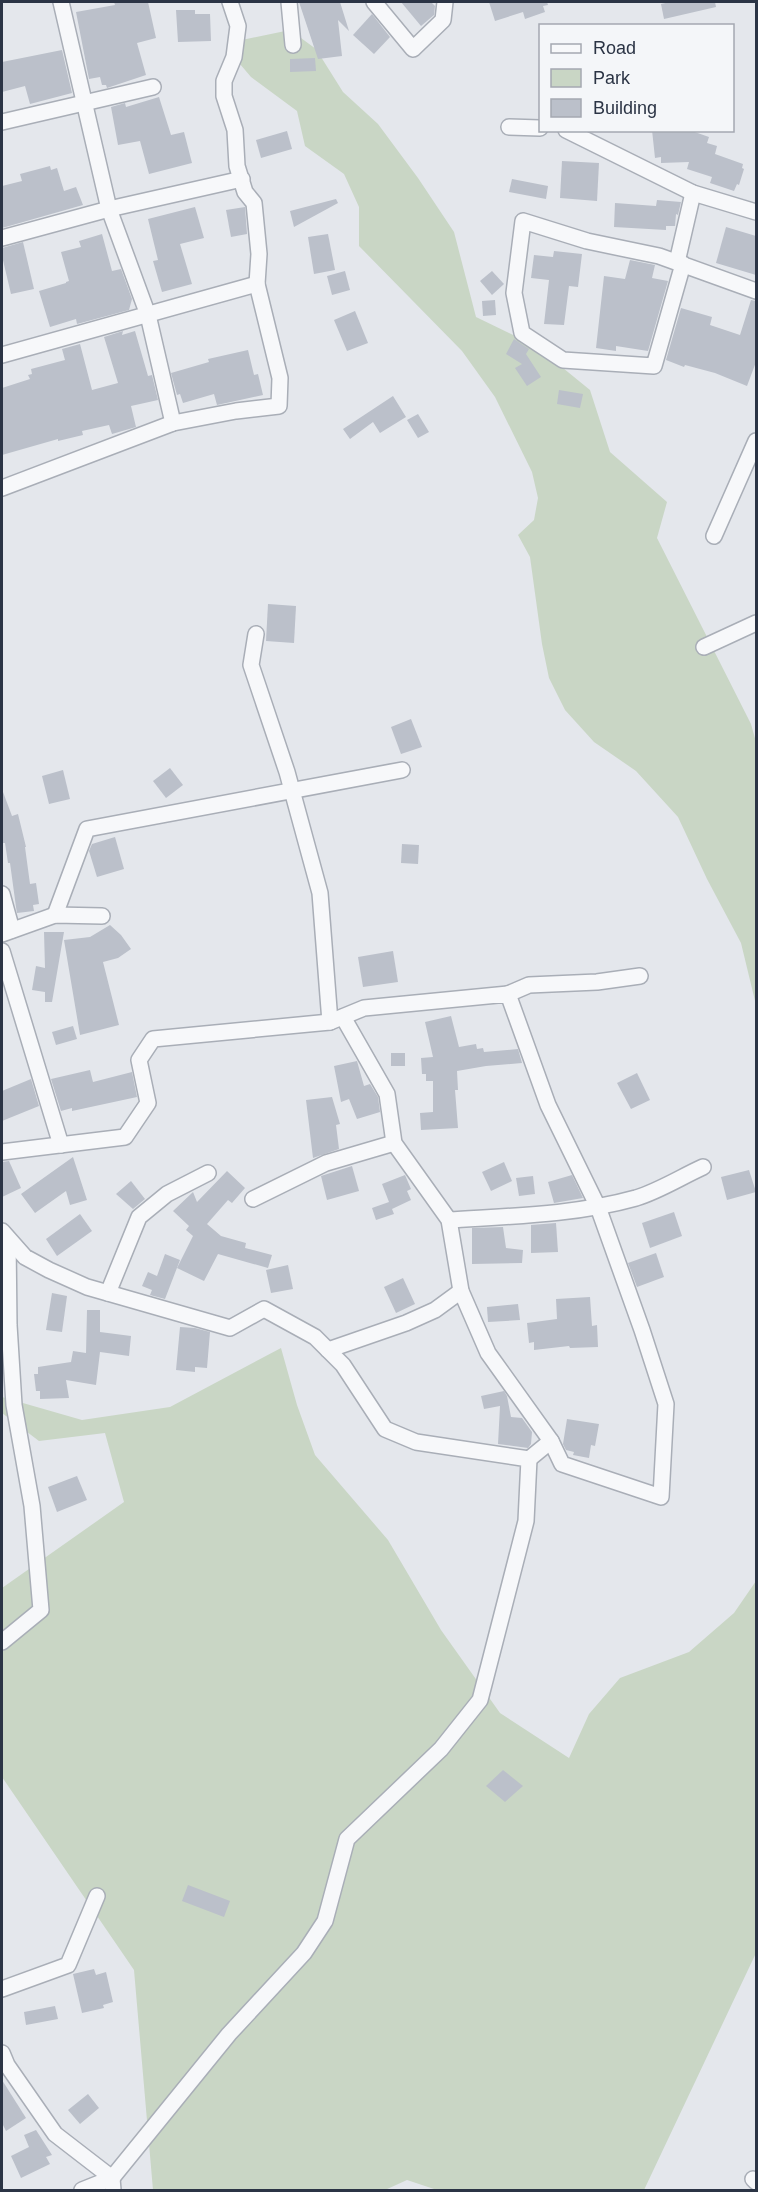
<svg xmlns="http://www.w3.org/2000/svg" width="758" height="2192" viewBox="0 0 758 2192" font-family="Arial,sans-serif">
<rect width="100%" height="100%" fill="#e4e7ec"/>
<g fill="#c9d6c5">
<path d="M290,30L316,49L343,92L378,124L418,178L454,232L476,317L536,346L590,390L610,452L667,502L657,538L751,724L756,742V1005L741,943L707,879L678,817L636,771L594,742L565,710L549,678L542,644L530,557L518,535L534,520L538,498L532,472L495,397L462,351L359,246V207L344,174L305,146L297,111L251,77L234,57L237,41Z"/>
<path d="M281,1348L297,1405L315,1455L388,1540L441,1630L500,1713L569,1758L589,1714L620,1678L689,1652L734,1613L756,1581V1953L644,2190H437L407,2180L385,2190H153L134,1970L2,1777V1588L124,1502L105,1433L39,1441L2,1413V1397L82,1420L170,1407Z"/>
</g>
<g fill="#bbc0ca">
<path d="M114,2H148L156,38L137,43L146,75L107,88L106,85H102L100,77L89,79L76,12L115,5Z"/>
<path d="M299,2H340L349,31L338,20L342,56L318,59Z"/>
<path d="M401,2H431L435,6L434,15L421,26Z"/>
<path d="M489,2H547L548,5L543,6L545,12L525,19L523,12L495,21Z"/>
<path d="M670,2H715L716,7L664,19L661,4Z"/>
<path d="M176,10H195V14H210L211,41L178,42Z"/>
<path d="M372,14L390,37L374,54L353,35Z"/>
<path d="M62,50L72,93L30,104L25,86L2,92V62Z"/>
<path d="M315,58L316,71L290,72V59Z"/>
<path d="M159,97L171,135L184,132L192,163L149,174L140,141L118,145L111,107L125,103L126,107Z"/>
<path d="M652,130H689L709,137L707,143L717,146L715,154L743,164L742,168L744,169L739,185L737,184L734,191L710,183L712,177L687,169L689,162L661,163V157L655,158Z"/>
<path d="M287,131L292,149L261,158L256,140Z"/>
<path d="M562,161L599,163L597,201L560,198Z"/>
<path d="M50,166L51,170L57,168L64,191L76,187L83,205L2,228V186L22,181L20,174Z"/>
<path d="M512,179L548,186L546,199L509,192Z"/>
<path d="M336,199L338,203L294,227L290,211Z"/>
<path d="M657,200L681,202L678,215L676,214L675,226H666V230L614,227L615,203L656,206Z"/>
<path d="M195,207L204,238L180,244L192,284L162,292L153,261L158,260L148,219Z"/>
<path d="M245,207L247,234L231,237L226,210Z"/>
<path d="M726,227L756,236V275L716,263Z"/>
<path d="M102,234L112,271L121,269L132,299L129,310L77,324L76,319L50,327L39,291L66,283V282L69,281L61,252L81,247L79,241Z"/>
<path d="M328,234L335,270L314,274L308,237Z"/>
<path d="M23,242L34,289L11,294L2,256V248Z"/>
<path d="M554,251L582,254L578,287L569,286L564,325L544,324L549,280L531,278L534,255L553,257Z"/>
<path d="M630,260L655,265L652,278L668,281L648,351L616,346V351L596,348L604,276L625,279Z"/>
<path d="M345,271L350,290L332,295L327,276Z"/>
<path d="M492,271L504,284L492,295L480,281Z"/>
<path d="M495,300L496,315L483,316L482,301Z"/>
<path d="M751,300L756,301V362L747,386L715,373L685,365L684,367L666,360L681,308L712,317L710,325L740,335Z"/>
<path d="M355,311L368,343L347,351L334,320Z"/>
<path d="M123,331L122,335L135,331L148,376L152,375L158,400L131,406L136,427L112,434L109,425L82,431L83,435L58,441V439L2,455V388L30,379L28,375L32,374L31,369L65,360L62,349L80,344L92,390L118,383L104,337Z"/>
<path d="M514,339L529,349L526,354L541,377L527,386L515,368L522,364L506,354Z"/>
<path d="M248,350L254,375L258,374L263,395L217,405L214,394L183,403L180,394L177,395L171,373L209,362L208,359Z"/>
<path d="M559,390L583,394L580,408L557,404Z"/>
<path d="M393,396L406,417L380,433L373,422L350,439L343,429Z"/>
<path d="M418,414L429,432L418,438L407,420Z"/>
<path d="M268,604L296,606L294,643L266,641Z"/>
<path d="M411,719L422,747L401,754L391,727Z"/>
<path d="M170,768L183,785L166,798L153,781Z"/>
<path d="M63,770L70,799L49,804L42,776Z"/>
<path d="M2,792H3L12,816L18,814L26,847H25L30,884L36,883L39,904L33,905L34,911L17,913L16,907L10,863H8L5,843H2Z"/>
<path d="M115,837L124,869L97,877L89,851L92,844Z"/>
<path d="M402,844L419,845L418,864L401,863Z"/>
<path d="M110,925L121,935L131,949L118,958L103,962L119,1025L80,1035L64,940L90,937Z"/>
<path d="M44,932H64L52,1002H45V992L32,990L36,966L45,968Z"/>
<path d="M393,951L398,982L363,987L358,957Z"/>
<path d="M451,1016L459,1047L476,1044L477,1049L483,1048L484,1052L518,1049L522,1063L486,1066L457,1071L458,1090H455L458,1128L421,1130L420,1113L433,1112V1081H426V1074H422L421,1058L433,1057L425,1022Z"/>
<path d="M73,1026L77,1039L56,1045L52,1032Z"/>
<rect x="391" y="1053" width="14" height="13"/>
<path d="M357,1061L364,1086L370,1084L378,1097L380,1112L357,1119L349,1099L341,1102L334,1066Z"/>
<path d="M90,1070L93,1082L132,1072L137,1097L72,1111V1108L61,1111L51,1079Z"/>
<path d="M637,1073L650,1100L631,1109L617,1083Z"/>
<path d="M31,1079L39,1106L2,1121V1091Z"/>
<path d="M332,1097L340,1124L336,1125L339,1149L313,1158L306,1100Z"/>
<path d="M73,1157L87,1200L70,1205L66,1191L35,1213L21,1194Z"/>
<path d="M9,1161L21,1188L2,1197V1162Z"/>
<path d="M504,1162L512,1181L491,1191L482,1172Z"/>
<path d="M352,1166L359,1191L327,1200L321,1176Z"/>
<path d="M749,1170L756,1192L727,1200L721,1177Z"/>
<path d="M227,1171L245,1188L232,1203L228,1200L207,1224L221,1236L246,1243L245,1248L272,1255L268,1268L218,1254L204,1281L177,1268L193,1236L186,1230L189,1226L173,1211L193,1192L197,1202Z"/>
<path d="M405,1175L411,1189L407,1191L411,1200L392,1209L394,1214L376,1220L372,1208L389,1202L382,1184Z"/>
<path d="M572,1175L583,1198L554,1203L548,1182Z"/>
<path d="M533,1176L535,1194L519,1196L516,1178Z"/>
<path d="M131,1181L145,1199L133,1209L116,1194Z"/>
<path d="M674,1212L682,1236L650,1248L642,1223Z"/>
<path d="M80,1214L92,1231L57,1256L46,1239Z"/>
<path d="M556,1223L558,1252L531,1253V1225Z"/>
<path d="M503,1227L506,1248L523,1250L522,1263L472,1264V1228Z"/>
<path d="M656,1253L664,1277L637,1287L628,1263Z"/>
<path d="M165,1254L180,1260L165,1299L150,1295L152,1290L142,1286L148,1272L157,1276Z"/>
<path d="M288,1265L293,1289L271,1293L266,1270Z"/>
<path d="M403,1278L415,1304L396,1313L384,1287Z"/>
<path d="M52,1293L67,1296L62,1332L46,1330Z"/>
<path d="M590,1297L592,1326L597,1325L598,1347L570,1348L569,1346L534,1350V1342L529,1343L527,1323L557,1319L556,1299Z"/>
<path d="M518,1304L520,1320L488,1322L487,1307Z"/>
<path d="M87,1310H100V1332L131,1336L129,1356L100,1352L96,1385L66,1380L69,1398L40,1399V1391H36L34,1374H38V1367L71,1362L73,1351L86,1353Z"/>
<path d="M180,1327L195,1328L210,1332L207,1368L195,1367V1372L176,1370Z"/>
<path d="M504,1391L507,1396L511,1417L522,1418L532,1432L531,1444L528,1448L498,1444L500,1406L484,1409L481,1396Z"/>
<path d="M567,1419L599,1424L595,1446L591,1445L589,1458L573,1455L574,1452L566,1450L563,1444Z"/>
<path d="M77,1476L87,1500L57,1512L48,1487Z"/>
<path d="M503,1770L523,1786L505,1802L486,1786Z"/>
<path d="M188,1885L230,1901L224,1917L182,1901Z"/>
<path d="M94,1969L96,1975L106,1972L113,2002L103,2005L104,2008L82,2013L73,1974Z"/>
<path d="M55,2006L58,2019L26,2025L24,2012Z"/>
<path d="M2,2080L26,2118L6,2131L2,2123Z"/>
<path d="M88,2094L99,2108L80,2124L68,2110Z"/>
<path d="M36,2130L52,2155L46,2157L50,2164L21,2178L11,2156L29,2147L24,2135Z"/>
</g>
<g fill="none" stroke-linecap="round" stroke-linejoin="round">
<g stroke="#a9aeb7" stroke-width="18">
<g id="minor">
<path d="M61,2L109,209L148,315L173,423"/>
<path d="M289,2L293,45"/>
<path d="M374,2L413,49L443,20L445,2"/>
<path d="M2,122L153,87"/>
<path d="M509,127L540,128"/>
<path d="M566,130L693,193L756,212"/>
<path d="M2,238L109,209L242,179"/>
<path d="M677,262L693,193"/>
<path d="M683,264L654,366L563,360L522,333L514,293L523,221L587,241L659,256L756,291"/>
<path d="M2,355L257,284"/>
<path d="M2,488L173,423L236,411L279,406L280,378L257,284L259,254L254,203L245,192L237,166L235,130L224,96V81L234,57L238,26L230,2"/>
<path d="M714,536L756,441"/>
<path d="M256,634L251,665L287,772L320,893L330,1022"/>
<path d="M704,647L756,623"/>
<path d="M2,894L12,930"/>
<path d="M55,915L87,829L402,770"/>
<path d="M2,934L55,915L102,916"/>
<path d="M2,951L61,1145"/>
<path d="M508,994L529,985L597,982L640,976"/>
<path d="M343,1017L387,1094L394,1143L449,1220L461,1291L488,1353L551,1441L529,1459"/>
<path d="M2,1152L125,1137L148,1103L139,1060L153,1039L330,1022L364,1008L508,994L548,1105L598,1207L642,1330L666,1404L661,1497L562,1464L551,1441"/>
<path d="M253,1199L326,1163L394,1143"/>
<path d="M449,1220C511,1216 575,1215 636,1198C659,1191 681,1177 703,1167"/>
<path d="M2,1231L25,1257L49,1270L87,1287L230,1328L264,1309L315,1337L343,1365L385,1429L416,1442L529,1459L526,1521L480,1700L441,1749L347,1839L325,1921L304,1953L229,2034L112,2178L82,2190"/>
<path d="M108,1293L139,1217L167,1194L208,1173"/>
<path d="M328,1350L406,1323L435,1310L461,1291"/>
<path d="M2,1642L41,1610L32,1506L14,1405L9,1325L8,1239"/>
<path d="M2,1989L68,1965L97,1896"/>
<path d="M2,2053L7,2065L55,2134L112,2178L113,2190"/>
<path d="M753,2179L756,2182"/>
</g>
</g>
<use href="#minor" stroke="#f7f8fa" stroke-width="15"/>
</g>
<rect width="758" height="2192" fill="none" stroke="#2b3445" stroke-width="6"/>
<rect x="539" y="24" width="195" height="108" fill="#f4f6f9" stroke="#a4a8b1" stroke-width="1.5"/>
<rect x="551" y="44" width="30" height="9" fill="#f7f8fa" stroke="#a4a8b1" stroke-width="1.5"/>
<text x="593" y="54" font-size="18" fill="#2b3445">Road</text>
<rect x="551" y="69" width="30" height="18" fill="#c9d6c5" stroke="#a4a8b1" stroke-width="1.5"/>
<text x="593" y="84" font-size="18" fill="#2b3445">Park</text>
<rect x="551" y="99" width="30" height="18" fill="#bbc0ca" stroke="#a4a8b1" stroke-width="1.5"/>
<text x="593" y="114" font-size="18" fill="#2b3445">Building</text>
</svg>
